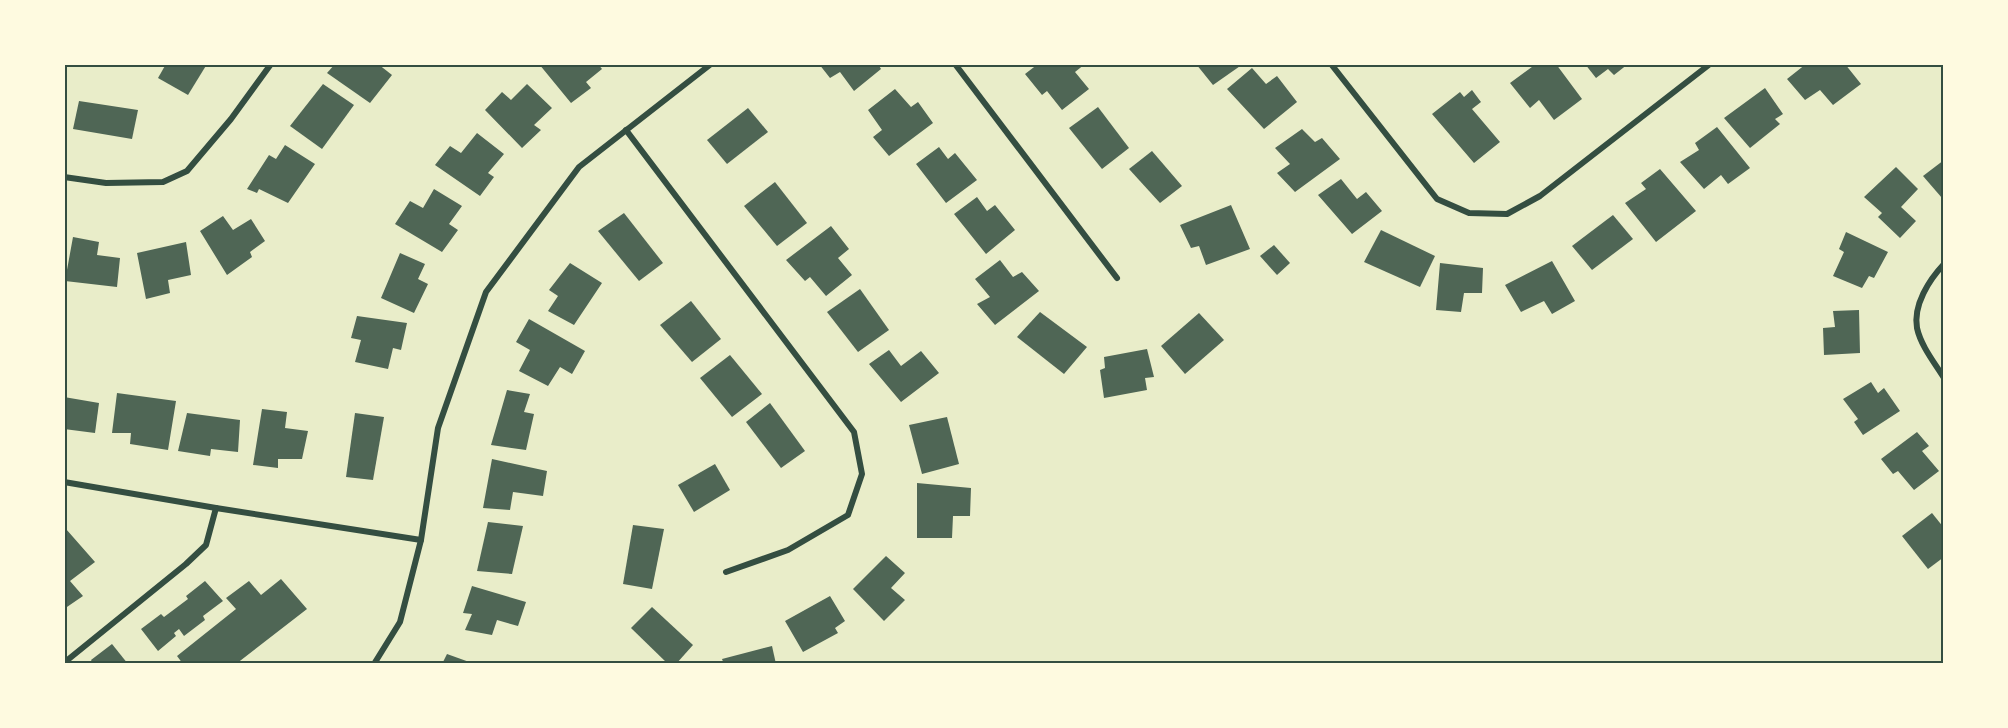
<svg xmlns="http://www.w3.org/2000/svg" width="2008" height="728" viewBox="0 0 2008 728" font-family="Quicksand,sans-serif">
<rect width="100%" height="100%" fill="#e9edc9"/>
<g fill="#4f6655">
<path d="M166,64H207L188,95L158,78Z"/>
<path d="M335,64H378L392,75L370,103L327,73Z"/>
<path d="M539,64H598L602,69L586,82L591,88L571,103Z"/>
<path d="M819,64H878L881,69L854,91L840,72L830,78Z"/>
<path d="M1038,64H1085L1075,72L1089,89L1062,110L1047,91L1042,95L1025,74Z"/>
<path d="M1196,64H1243L1213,85Z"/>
<path d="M1536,64H1556L1582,99L1554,120L1539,100L1530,108L1510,83Z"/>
<path d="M1585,64H1628L1614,75L1608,69L1596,78Z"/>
<path d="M1806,64H1845L1861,84L1833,105L1820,90L1805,100L1787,79Z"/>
<path d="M1252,68L1266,84L1277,76L1297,102L1264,129L1227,89Z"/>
<path d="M323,84L354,105L322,149L290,126Z"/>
<path d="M527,84L552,108L534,125L541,130L522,148L485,110L502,92L511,100Z"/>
<path d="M1765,88L1783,114L1775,119L1780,124L1750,148L1724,118Z"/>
<path d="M895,89L911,107L918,102L933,123L889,156L873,137L882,130L868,110Z"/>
<path d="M1472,90L1481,102L1472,109L1500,142L1474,163L1432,114L1460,92L1464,97Z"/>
<path d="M79,101L138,110L132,139L73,129Z"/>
<path d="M1098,107L1129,148L1102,169L1069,128Z"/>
<path d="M748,108L768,132L727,164L707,140Z"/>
<path d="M1717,127L1750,168L1728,184L1721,175L1704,189L1680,162L1699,150L1695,143Z"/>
<path d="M1302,129L1315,142L1322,138L1340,159L1295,192L1277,173L1290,164L1275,148Z"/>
<path d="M477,133L504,154L488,173L494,177L480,196L435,165L450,146L461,153Z"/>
<path d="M285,145L315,164L288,203L259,189L257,193L247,189L269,155L276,159Z"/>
<path d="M939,147L948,159L955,153L977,180L946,203L916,164Z"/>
<path d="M1152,151L1182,186L1160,203L1129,169Z"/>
<path d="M1944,160V197L1942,198L1923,176Z"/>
<path d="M1896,167L1918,189L1901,207L1916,221L1900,238L1878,217L1882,213L1864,197Z"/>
<path d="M1660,169L1696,211L1656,242L1625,203L1646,189L1641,183Z"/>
<path d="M1341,179L1357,199L1366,192L1382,211L1352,234L1318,195Z"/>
<path d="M775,182L807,223L777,246L744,206Z"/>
<path d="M434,189L462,206L449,224L458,230L442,252L395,224L410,201L423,208Z"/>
<path d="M977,197L987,211L995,205L1015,230L986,254L954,214Z"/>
<path d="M1231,205L1250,249L1206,265L1199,246L1191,248L1180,225Z"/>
<path d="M624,213L663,263L639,281L598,231Z"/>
<path d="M1613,215L1633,239L1592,270L1572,246Z"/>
<path d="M223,216L233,230L251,219L265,241L250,252L252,257L227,275L200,231Z"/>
<path d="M831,226L849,249L838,258L852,275L826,296L810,277L805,281L786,260Z"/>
<path d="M1381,230L1435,256L1420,287L1364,262Z"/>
<path d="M1846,232L1888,252L1874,278L1869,276L1862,288L1833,276L1844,252L1839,249Z"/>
<path d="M73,237L99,242L97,255L120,258L117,287L65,281Z"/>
<path d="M186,242L191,275L168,280L170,293L146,299L137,253Z"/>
<path d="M1274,245L1290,263L1277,275L1260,256Z"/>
<path d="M400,253L425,264L418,279L428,284L414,313L381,298Z"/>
<path d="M1000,260L1013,277L1022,272L1039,291L995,325L977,304L990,297L975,279Z"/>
<path d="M1552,261L1575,301L1552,314L1544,301L1521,312L1505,285Z"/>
<path d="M570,263L602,283L574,325L548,311L558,296L549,290Z"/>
<path d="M1440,263L1483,268L1482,293H1464L1461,312L1436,310Z"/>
<path d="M860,289L889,330L858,352L827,312Z"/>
<path d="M691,301L721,339L692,362L660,325Z"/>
<path d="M1859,310L1860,353L1824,355L1823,328L1835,327L1833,311Z"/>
<path d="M1040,312L1087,347L1064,374L1017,337Z"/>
<path d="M1199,313L1224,340L1185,374L1161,346Z"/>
<path d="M357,316L407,323L401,350L393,348L388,369L355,362L361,340L351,338Z"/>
<path d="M529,319L585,351L572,374L560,367L548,386L519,371L530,350L516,342Z"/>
<path d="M1147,349L1154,377L1145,378L1147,390L1104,398L1100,370L1105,368L1104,357Z"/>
<path d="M889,350L901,366L921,351L939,373L901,402L869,364Z"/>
<path d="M730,355L762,394L732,417L700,378Z"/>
<path d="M1871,382L1878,393L1884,388L1900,411L1863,435L1854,422L1858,419L1843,399Z"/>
<path d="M507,390L530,394L524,412L534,414L526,450L491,445Z"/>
<path d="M117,393L176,401L168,450L130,444L131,433H112Z"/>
<path d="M64,397L99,403L95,433L64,429Z"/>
<path d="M770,403L805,451L781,468L746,422Z"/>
<path d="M262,409L287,412L285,428L308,431L302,459H278V468L253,465Z"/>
<path d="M187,413L240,420L238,452L211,449L210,456L178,451Z"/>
<path d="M355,413L384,417L373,480L346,477Z"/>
<path d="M947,417L959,464L922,474L909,425Z"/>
<path d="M1917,432L1929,446L1922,451L1939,471L1914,490L1898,471L1893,474L1881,459Z"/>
<path d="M492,459L547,471L543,496L513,492L510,510L483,508Z"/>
<path d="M715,464L730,490L694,512L678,485Z"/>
<path d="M917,483L971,488L970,516H953L952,538H917Z"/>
<path d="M1932,513L1944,528V557L1928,569L1902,536Z"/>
<path d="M488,522L523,526L512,574L477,571Z"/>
<path d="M633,525L664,529L652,589L623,584Z"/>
<path d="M66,529L95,562L70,581L83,596L64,609V530Z"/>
<path d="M886,556L905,573L891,588L905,600L884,621L853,589Z"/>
<path d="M281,579L307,609L236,664H183L177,656L236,609L226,598L249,581L261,595Z"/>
<path d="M205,581L223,601L203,616L205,620L184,636L179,629L174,633L176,636L158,651L141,629L161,614L164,617L188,599L186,596Z"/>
<path d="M472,586L526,602L518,626L497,620L492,635L465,630L472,614L463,613Z"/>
<path d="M830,596L845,621L835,628L838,633L803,652L785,621Z"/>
<path d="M652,607L693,645L676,664H668L631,628Z"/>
<path d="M112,644L128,664H93L91,660Z"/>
<path d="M772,646L776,664H724L722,659Z"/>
<path d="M447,654L472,663V664H442Z"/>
</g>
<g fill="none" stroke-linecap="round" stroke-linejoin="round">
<g stroke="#344e41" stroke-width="6">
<path d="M955,64L1117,278"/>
<path d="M1331,64L1437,199L1469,213L1507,214L1540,196L1710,64"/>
<path d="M626,130L854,432L862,474L848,515L788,550L726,572"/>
<path d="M64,177L106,183L163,182L187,171L231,119L271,64"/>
<path d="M1944,264C1929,280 1913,305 1917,328C1921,346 1934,362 1944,378"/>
<path d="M64,482L216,508L421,540"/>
<path d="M65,662L186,564L206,545L216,508"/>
<path d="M374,664L400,622L421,540L438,428L486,292L579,167L711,64"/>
</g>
</g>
<rect width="2008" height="728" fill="none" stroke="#fefae0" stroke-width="132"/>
<rect x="66" y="66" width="1876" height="596" fill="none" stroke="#344e41" stroke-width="2"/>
</svg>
